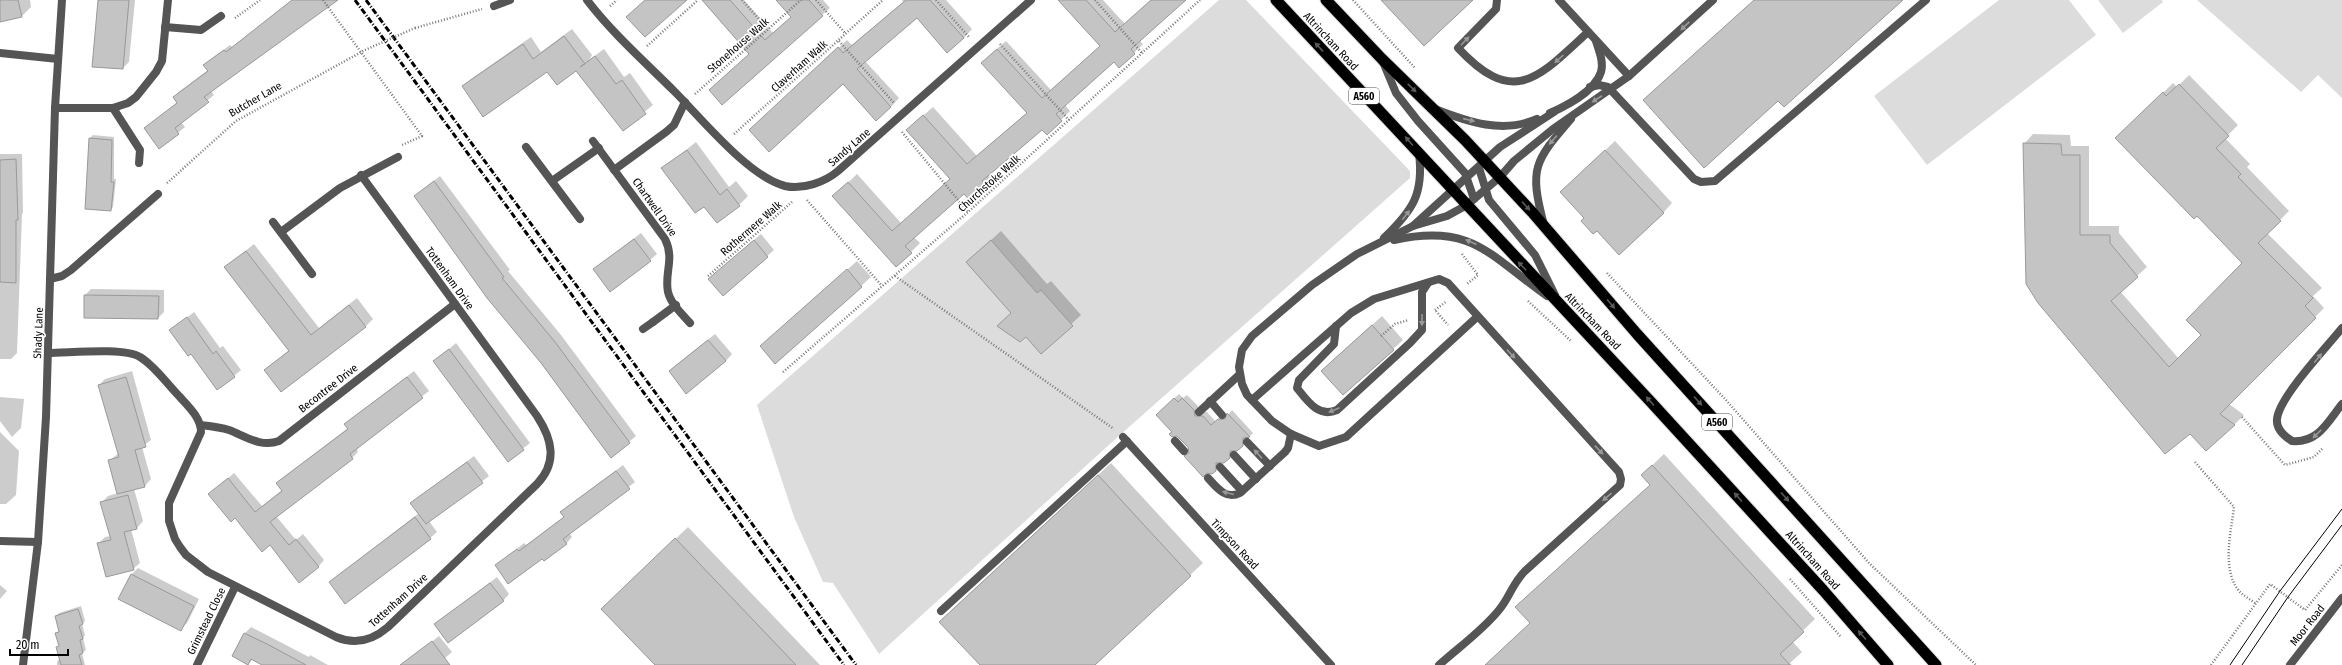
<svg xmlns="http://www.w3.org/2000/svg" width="2342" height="665" viewBox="0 0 2342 665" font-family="'Fira Sans Condensed',sans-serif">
<rect width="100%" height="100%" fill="#fff"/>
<g fill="#dcdcdc">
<path d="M1219,0H1246L1410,171V178L1111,443L879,654L833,583L823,582L794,517L757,405Z"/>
<path d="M1999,0H2069L2096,35L1927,165L1874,96Z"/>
<path d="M2098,0H2162L2163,2L2123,33Z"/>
<path d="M2197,0H2342V98L2318,75L2301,92Z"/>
</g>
<g fill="#0003">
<path d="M0,0H30L31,7L22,16L0,21Z"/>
<path d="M100,0H135L129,62L123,68Z"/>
<path d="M292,0H331L250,64L249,62L211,91L214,95L181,122L185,127L159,148L145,128L178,102L174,97L180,91L208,70L205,65L211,59L230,45L232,47Z"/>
<path d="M703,0H744L773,33L792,16L777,0H823L830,8L822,15L750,54Z"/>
<path d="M902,0H946L972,29L964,38L917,17L865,61L899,98L891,107L843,83L759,122L847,40L852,45L903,2Z"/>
<path d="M1059,0H1103L1125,24L1151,0H1184L1139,40L1143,44L1134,53L1114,61L1065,105L1070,111L1047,134L1042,129L991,173L996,178L987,186L964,192L914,237L920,243L911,252L834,196L857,174L901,223L951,178L917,121L933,107L977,156L1027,113L991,54L1006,41L1051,90L1101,46Z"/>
<path d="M572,29L592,55L589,60L604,49L624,77L630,73L653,105L623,129L576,69L547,71L463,86L471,79L531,37L541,52Z"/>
<path d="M2189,75L2238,125L2225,138L2250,164L2247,167L2289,211L2267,233L2322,288L2313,296L2324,308L2229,404L2244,415L2235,424L2206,450L2190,432L2165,452L2024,144L2033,134L2070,135L2071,146H2089V226H2119V233L2147,267L2120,291L2179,359L2203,335L2243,263L2197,215L2117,138L2173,83L2177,87Z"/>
<path d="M93,135L114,137V179H116L113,207L110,210L90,138Z"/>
<path d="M1615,141L1672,203L1663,213L1586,218L1570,183Z"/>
<path d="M696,142L729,187L736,181L748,196L739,205H704L663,168Z"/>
<path d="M0,154H22L23,213L22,214L17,353L11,359H0Z"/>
<path d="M440,176L510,270L508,271L561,335L636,436L611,457L511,323L422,190Z"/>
<path d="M1001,231L1047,284L1051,281L1081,315L1041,352L1012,313L967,262Z"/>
<path d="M641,233L657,254L650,260L594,269Z"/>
<path d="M761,234L774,250L723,295L716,273Z"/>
<path d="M254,244L319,328L357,298L373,319L365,327L265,370L289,350L225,267Z"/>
<path d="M857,261L871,277L776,363L771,337Z"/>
<path d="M91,289L164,290V312L158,318L85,295Z"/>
<path d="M194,312L220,348L223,346L241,370L234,376L171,330Z"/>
<path d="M1382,316L1403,340L1344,393L1332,361Z"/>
<path d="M715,334L732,354L726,361L676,365Z"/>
<path d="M456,343L530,443L508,460L435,361Z"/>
<path d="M132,371L151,440L142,447L151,479L145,486L134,489L143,521L137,528L131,529L140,563L133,569L98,544L105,537L111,536L101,503L108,496L118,493L109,461L119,453L99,385L105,379Z"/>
<path d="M414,371L429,391L356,448L358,452L352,458L276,516L296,540L303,534L324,560L318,567L270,544L210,494L234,473L262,506L282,490L284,477L348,428L352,418Z"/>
<path d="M1179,394L1183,398L1187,395L1198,406L1199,412H1207L1216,422L1223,415L1227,416L1232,410L1253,433L1224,462H1220V466L1212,473L1185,456L1190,452L1189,447L1157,415Z"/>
<path d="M0,397L24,399L21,428L12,437L0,421Z"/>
<path d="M0,432L19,451L16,495L6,504H0Z"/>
<path d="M1664,454L1815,619L1792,641L1802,652L1790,663L1792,665H1485L1531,623L1651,485L1642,475Z"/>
<path d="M474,456L489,476L429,521L437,532L430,538L330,582L419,513L412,503Z"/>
<path d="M1111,463L1203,563L1094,665H981L953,609Z"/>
<path d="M623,465L635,482L569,533L572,537L566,544L542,558L496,566L524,543L526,545L565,516L562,512L568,506Z"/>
<path d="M688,527L820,665H656L615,597Z"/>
<path d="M138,568L199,599L187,623L180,629L132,574Z"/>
<path d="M497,577L509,594L503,601L436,624Z"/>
<path d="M0,585L7,591L0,599Z"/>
<path d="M81,606L85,621L82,624L85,635L83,638L86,650L82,653L85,665H57V662L60,658L57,647L60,645L56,634L59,631L56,616L59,613Z"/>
<path d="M251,627L309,657L310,655L328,665H264L253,659L248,664L233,656L245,633Z"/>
<path d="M439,636L452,652L437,665H416L411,658Z"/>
</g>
<g fill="#c4c4c4" stroke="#999">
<path d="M0,0H18L22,17L0,22Z"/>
<path d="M98,0H129L123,69L92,67Z"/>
<path d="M292,0H338L204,97L209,102L175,128L179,134L159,149L144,128L177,103L173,97L208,71L203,65L224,50L226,52Z"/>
<path d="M645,0H687L645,37L626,17Z"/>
<path d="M702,0H730L765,40L791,17L776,0H809L823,16L722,105L709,90L749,54Z"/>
<path d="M906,0H930L964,38L947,53L917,18L857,69L891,107L876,121L843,84L769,152L749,130L838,47L843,53Z"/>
<path d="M1058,0H1086L1115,32L1151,0H1186L1131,49L1135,54L1119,68L1114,62L1056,114L1062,121L1047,135L1042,130L982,181L988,187L971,202L964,194L905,246L912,253L896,267L832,196L848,182L892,231L950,179L906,130L923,115L967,164L1027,113L981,63L997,49L1042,98L1100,46Z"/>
<path d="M1381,0H1473L1424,46Z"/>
<path d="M1754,0H1903L1784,107L1778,101L1704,168L1643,100Z"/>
<path d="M564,36L585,64L580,67L595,56L616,84L622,80L646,114L623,131L576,71L557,85L547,72L483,117L462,86L523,44L533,59Z"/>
<path d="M2179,84L2229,136L2216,148L2241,174L2238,177L2281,221L2258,243L2313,298L2305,306L2316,318L2220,414L2235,425L2206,451L2190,434L2165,454L2038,303L2026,284L2023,143L2061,144L2062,155H2080V235H2110V243L2138,277L2111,301L2169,367L2201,335L2186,320L2242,263L2197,216L2194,219L2115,138L2163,92L2166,96Z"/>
<path d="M89,138L112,140L111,182H114L111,211L85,209Z"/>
<path d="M687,150L720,195L727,189L740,206L717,223L704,207L695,213L661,168Z"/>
<path d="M1605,150L1664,213L1619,255L1597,231L1593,234L1581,221L1584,218L1560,192Z"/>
<path d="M16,159L18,220H16V283L0,282V160Z"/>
<path d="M434,181L504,277L502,278L555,342L630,443L611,458L541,363L487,298L414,196Z"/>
<path d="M634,239L651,261L610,292L593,269Z"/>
<path d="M754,240L768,257L723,296L708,279Z"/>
<path d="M991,240L1037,293L1041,290L1073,326L1041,354L1026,337L1020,342L997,326L1011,313L966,262Z"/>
<path d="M246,251L311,335L349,305L366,327L281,392L264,370L289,351L224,267Z"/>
<path d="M847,269L862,287L775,364L760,346Z"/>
<path d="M84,295L159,296L158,319L84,318Z"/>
<path d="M187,317L213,354L216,351L235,377L217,390L191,354L188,356L169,330Z"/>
<path d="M1372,325L1394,350L1343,395L1321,371Z"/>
<path d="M708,340L726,361L686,394L669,371Z"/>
<path d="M449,349L524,450L508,462L433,361Z"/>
<path d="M126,377L146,447L135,450L145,487L117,494L108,460L119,457L98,385Z"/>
<path d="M407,377L423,398L350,454L353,459L270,522L289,545L296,539L319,567L299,583L270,545L262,552L235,518L231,522L208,494L228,478L255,512L282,491L276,483L348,429L344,424Z"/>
<path d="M1174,398L1178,402L1182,398L1194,410L1195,416H1203L1211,425L1218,419H1225L1227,413L1250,437L1243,438V446L1237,451H1230V458L1224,463H1216V471L1212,474L1207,473L1203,477L1184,456L1189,453L1188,447L1177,436L1172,437L1169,434L1172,432L1156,415Z"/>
<path d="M467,462L483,483L426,524L410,503Z"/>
<path d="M1652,465L1804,632L1780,654L1790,665H1485L1530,623L1515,607L1650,485L1641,475Z"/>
<path d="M616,471L630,489L563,539L567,544L544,561L542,559L508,584L495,565L517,549L519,551L564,517L560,512Z"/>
<path d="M1098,475L1191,576L1095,665H980L939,622Z"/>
<path d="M128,495L137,529L124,532L134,570L106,577L97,543L111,540L100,502Z"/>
<path d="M415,517L431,539L345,604L329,582Z"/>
<path d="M675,538L796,665H655L601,609Z"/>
<path d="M131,574L194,606L181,631L118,599Z"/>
<path d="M490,583L504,601L448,643L434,624Z"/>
<path d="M78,609L83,624L79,626L83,639L80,640L83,653L79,655L82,665H61L56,647L59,646L55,633L59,632L55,616Z"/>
<path d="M244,633L267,644L306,665H262L251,659L248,665L232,656Z"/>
<path d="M432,641L450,665H400Z"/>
</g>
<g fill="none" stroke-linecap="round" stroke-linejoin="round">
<g stroke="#dbdbdb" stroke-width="13">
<g id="trunk">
<path d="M1276,0L1650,401L1823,590L1888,665"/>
<path d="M1326,0L1382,59L1465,140L1532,212L1637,334L1936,665"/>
</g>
</g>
<g stroke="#777" stroke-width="2.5" stroke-dasharray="1 2" stroke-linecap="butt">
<path d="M323,0L422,136L402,145"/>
<path d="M742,0L768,29"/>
<path d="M816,0L845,33"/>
<path d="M936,0L969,37"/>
<path d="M1095,0L1143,54"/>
<path d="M1353,0L1415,68"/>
<path d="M610,6L617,0"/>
<path d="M235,18L260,0"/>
<path d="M415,28L482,9"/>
<path d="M839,41L894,103"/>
<path d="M1000,44L1069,120"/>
<path d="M647,46L698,0"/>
<path d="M695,94L801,0"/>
<path d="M902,132L968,212"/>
<path d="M734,134L883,0"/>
<path d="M167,183L236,121L365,50"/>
<path d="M807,200L882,286"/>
<path d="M1462,254L1478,275L1467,284"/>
<path d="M1607,273L1726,400L1869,563L1976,665"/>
<path d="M708,276L793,201"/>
<path d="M895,276L1114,429"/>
<path d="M1528,301L1571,341"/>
<path d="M1435,310L1447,301"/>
<path d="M1436,311L1448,325"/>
<path d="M1381,336L1395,324L1409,320"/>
<path d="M783,372L968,212L1200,0"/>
<path d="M2242,417L2285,465L2314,457L2323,448"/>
<path d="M2195,462L2234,507C2231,532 2221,571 2240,592C2244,596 2250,599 2255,603"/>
<path d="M1790,579L1841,637"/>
<path d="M2211,665L2270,584L2305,610L2342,565"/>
</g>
<g stroke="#555" stroke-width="8">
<path d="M1497,0L1496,9L1458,48C1514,108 1538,78 1588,32"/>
<path d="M1559,0L1629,76"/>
<path d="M1383,62L1396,93L1418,121L1465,173L1474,199"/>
<path d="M1590,87L1599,85L1608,87L1694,179L1701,182L1715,181L1926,0"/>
<path d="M113,108L140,150L139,163"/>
<path d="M1435,109C1468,122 1503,134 1537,119"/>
<path d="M1550,113C1566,106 1595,91 1601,72C1604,62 1599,51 1596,41"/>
<path d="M526,147L580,219"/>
<path d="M1479,168L1489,200L1535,255L1555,295"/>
<path d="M552,181L599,148"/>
<path d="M1544,225C1529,168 1534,162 1571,119"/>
<path d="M1413,226L1447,216L1467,205L1500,177L1514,161L1553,129L1629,76L1713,0"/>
<path d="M1384,238C1413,210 1424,194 1419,153"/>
<path d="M1394,240C1472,223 1489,255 1547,296"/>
<path d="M1477,317L1346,437L1319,446L1291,434L1272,421L1247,395L1242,384L1239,367L1242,350L1252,336L1312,285L1357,254L1413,226L1500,147L1554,112"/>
<path d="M1336,326L1334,344L1299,380L1297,388C1308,402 1319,418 1337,410L1410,343L1422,330V292L1428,283"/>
<path d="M2342,328C2327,347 2279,397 2277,419C2276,429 2284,436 2292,441C2318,443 2327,423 2342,404"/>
<path d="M643,329L653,322"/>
<path d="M1252,400L1351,313L1374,299L1439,279L1448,283L1619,472L1621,479L1620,485L1525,571C1512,584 1510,597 1499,610C1482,631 1459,647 1439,665"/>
<path d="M1210,401L1222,415"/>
<path d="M1199,412L1239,375"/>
<path d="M1175,441L1184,451"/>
<path d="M1247,442L1270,466"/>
<path d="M1234,455L1256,479"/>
<path d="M1220,467L1242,491"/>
<path d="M1208,478C1217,488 1226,500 1240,493L1285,452L1288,448L1291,434"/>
<path d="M941,611L1127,441"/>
</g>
<g stroke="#555" stroke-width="8">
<path d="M587,0C613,34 645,62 675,92C701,118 749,177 785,186C803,190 825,182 838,171L1031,0"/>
<path d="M494,6L510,0"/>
<path d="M165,27L201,30L221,16"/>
<path d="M0,53L58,59"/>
<path d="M55,108H113L128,103L136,97L156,72L162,61L168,0"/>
<path d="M593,141L665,239C675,259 664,273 668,292C671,304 682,314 690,323"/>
<path d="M614,170L666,132L674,125L685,102"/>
<path d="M273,222L312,274"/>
<path d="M281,232L340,188L398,157"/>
<path d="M50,279L62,276L71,270L158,194"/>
<path d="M653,322L676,305"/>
<path d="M48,353C70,353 123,347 140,357C155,366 167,384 179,396C189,407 201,418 201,432L169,503V521L175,539L180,547L186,555L208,572L336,637C355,645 373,640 388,627L537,484C558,462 552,439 537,416L361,175"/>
<path d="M201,425C210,426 220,427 229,430C245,436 261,448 279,441L455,304"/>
<path d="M1123,437L1331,665"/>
<path d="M0,541L38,542"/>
<path d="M23,665L38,542L46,417L55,108L62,0"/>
<path d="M197,665L235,587"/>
<path d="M2290,665L2342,598"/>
</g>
<use href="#trunk" stroke="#000" stroke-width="11"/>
<g stroke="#000" stroke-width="1">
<path d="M2230,665L2280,591L2342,509"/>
<path d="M2242,665L2288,597L2342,525"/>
</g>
<g stroke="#000" stroke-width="3" stroke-dasharray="6 2 1 2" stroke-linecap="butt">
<path d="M355,0L844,665"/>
<path d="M366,0L856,665"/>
</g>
<path stroke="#777" stroke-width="2.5" stroke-dasharray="1 2" stroke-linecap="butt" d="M365,50L415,28"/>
</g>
<defs><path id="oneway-solid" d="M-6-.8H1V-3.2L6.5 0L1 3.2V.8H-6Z"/></defs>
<g fill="#999">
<use href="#oneway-solid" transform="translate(1685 26) rotate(137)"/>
<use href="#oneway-solid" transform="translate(1465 41) rotate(-46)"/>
<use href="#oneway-solid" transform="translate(1559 59) rotate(138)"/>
<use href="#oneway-solid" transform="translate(1597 99) rotate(147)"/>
<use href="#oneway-solid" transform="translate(1469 120) rotate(13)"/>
<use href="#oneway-solid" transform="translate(1553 140) rotate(131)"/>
<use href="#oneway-solid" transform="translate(1406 215) rotate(-52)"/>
<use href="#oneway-solid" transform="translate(1471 242) rotate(-156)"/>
<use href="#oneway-solid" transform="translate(1422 320) rotate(91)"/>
<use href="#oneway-solid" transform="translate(1511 354) rotate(47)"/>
<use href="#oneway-solid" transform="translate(2318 358) rotate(-51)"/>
<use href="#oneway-solid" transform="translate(1334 410) rotate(157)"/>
<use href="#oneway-solid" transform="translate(2317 434) rotate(135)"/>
<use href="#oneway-solid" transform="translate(1599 450) rotate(47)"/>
<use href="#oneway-solid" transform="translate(1258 454) rotate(-133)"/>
<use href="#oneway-solid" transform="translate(1228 493) rotate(-165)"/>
<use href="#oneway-solid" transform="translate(1607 497) rotate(139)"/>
</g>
<g fill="#595959">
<use href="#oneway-solid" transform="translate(1319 47) rotate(-133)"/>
<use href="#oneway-solid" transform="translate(1412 88) rotate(44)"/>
<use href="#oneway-solid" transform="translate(1409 141) rotate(-131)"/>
<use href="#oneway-solid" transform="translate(1526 206) rotate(47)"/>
<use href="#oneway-solid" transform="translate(1522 266) rotate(-134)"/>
<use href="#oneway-solid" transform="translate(1611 304) rotate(49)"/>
<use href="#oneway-solid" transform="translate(1650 401) rotate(-132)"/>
<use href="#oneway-solid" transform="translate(1698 401) rotate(48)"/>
<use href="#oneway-solid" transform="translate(1738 497) rotate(-132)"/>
<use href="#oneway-solid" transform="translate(1785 497) rotate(48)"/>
<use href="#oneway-solid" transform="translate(1862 635) rotate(-131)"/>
</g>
<g text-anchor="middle" stroke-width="3.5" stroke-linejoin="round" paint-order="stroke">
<g fill="#fff" stroke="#4c4c4c" stroke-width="1">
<rect x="1349" y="88" width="30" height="16" rx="3"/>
<rect x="1702" y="414" width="30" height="16" rx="3"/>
</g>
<g font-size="10" font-weight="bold" fill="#000">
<text x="1364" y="100">A560</text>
<text x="1717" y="426">A560</text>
</g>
<g font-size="11" fill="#000" stroke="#fff">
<text transform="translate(1331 41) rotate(47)" y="4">Altrincham Road</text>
<text transform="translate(738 45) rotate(-41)" y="4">Stonehouse Walk</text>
<text transform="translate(799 66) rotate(-42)" y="4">Claverham Walk</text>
<text transform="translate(255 99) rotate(-30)" y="4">Butcher Lane</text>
<text transform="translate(849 147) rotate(-41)" y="4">Sandy Lane</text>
<text transform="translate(989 183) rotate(-42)" y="4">Churchstoke Walk</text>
<text transform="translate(655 207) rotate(55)" y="4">Chartwell Drive</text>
<text transform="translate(751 228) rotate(-41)" y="4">Rothermere Walk</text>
<text transform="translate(450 278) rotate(54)" y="4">Tottenham Drive</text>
<text transform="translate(1593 321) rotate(46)" y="4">Altrincham Road</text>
<text transform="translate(38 333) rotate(-88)" y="4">Shady Lane</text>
<text transform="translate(328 388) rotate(-38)" y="4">Becontree Drive</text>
<text transform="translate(1235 544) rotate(47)" y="4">Timpson Road</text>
<text transform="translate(1813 560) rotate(48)" y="4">Altrincham Road</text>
<text transform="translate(398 600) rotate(-42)" y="4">Tottenham Drive</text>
<text transform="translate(206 621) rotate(-64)" y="4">Grimstead Close</text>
<text transform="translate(2307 625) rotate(-52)" y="4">Moor Road</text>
</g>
</g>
<path d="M10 649v6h58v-6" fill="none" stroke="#000000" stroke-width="2"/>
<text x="16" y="649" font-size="12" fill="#000000" stroke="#ffffff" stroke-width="3" paint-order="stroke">20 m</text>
</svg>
